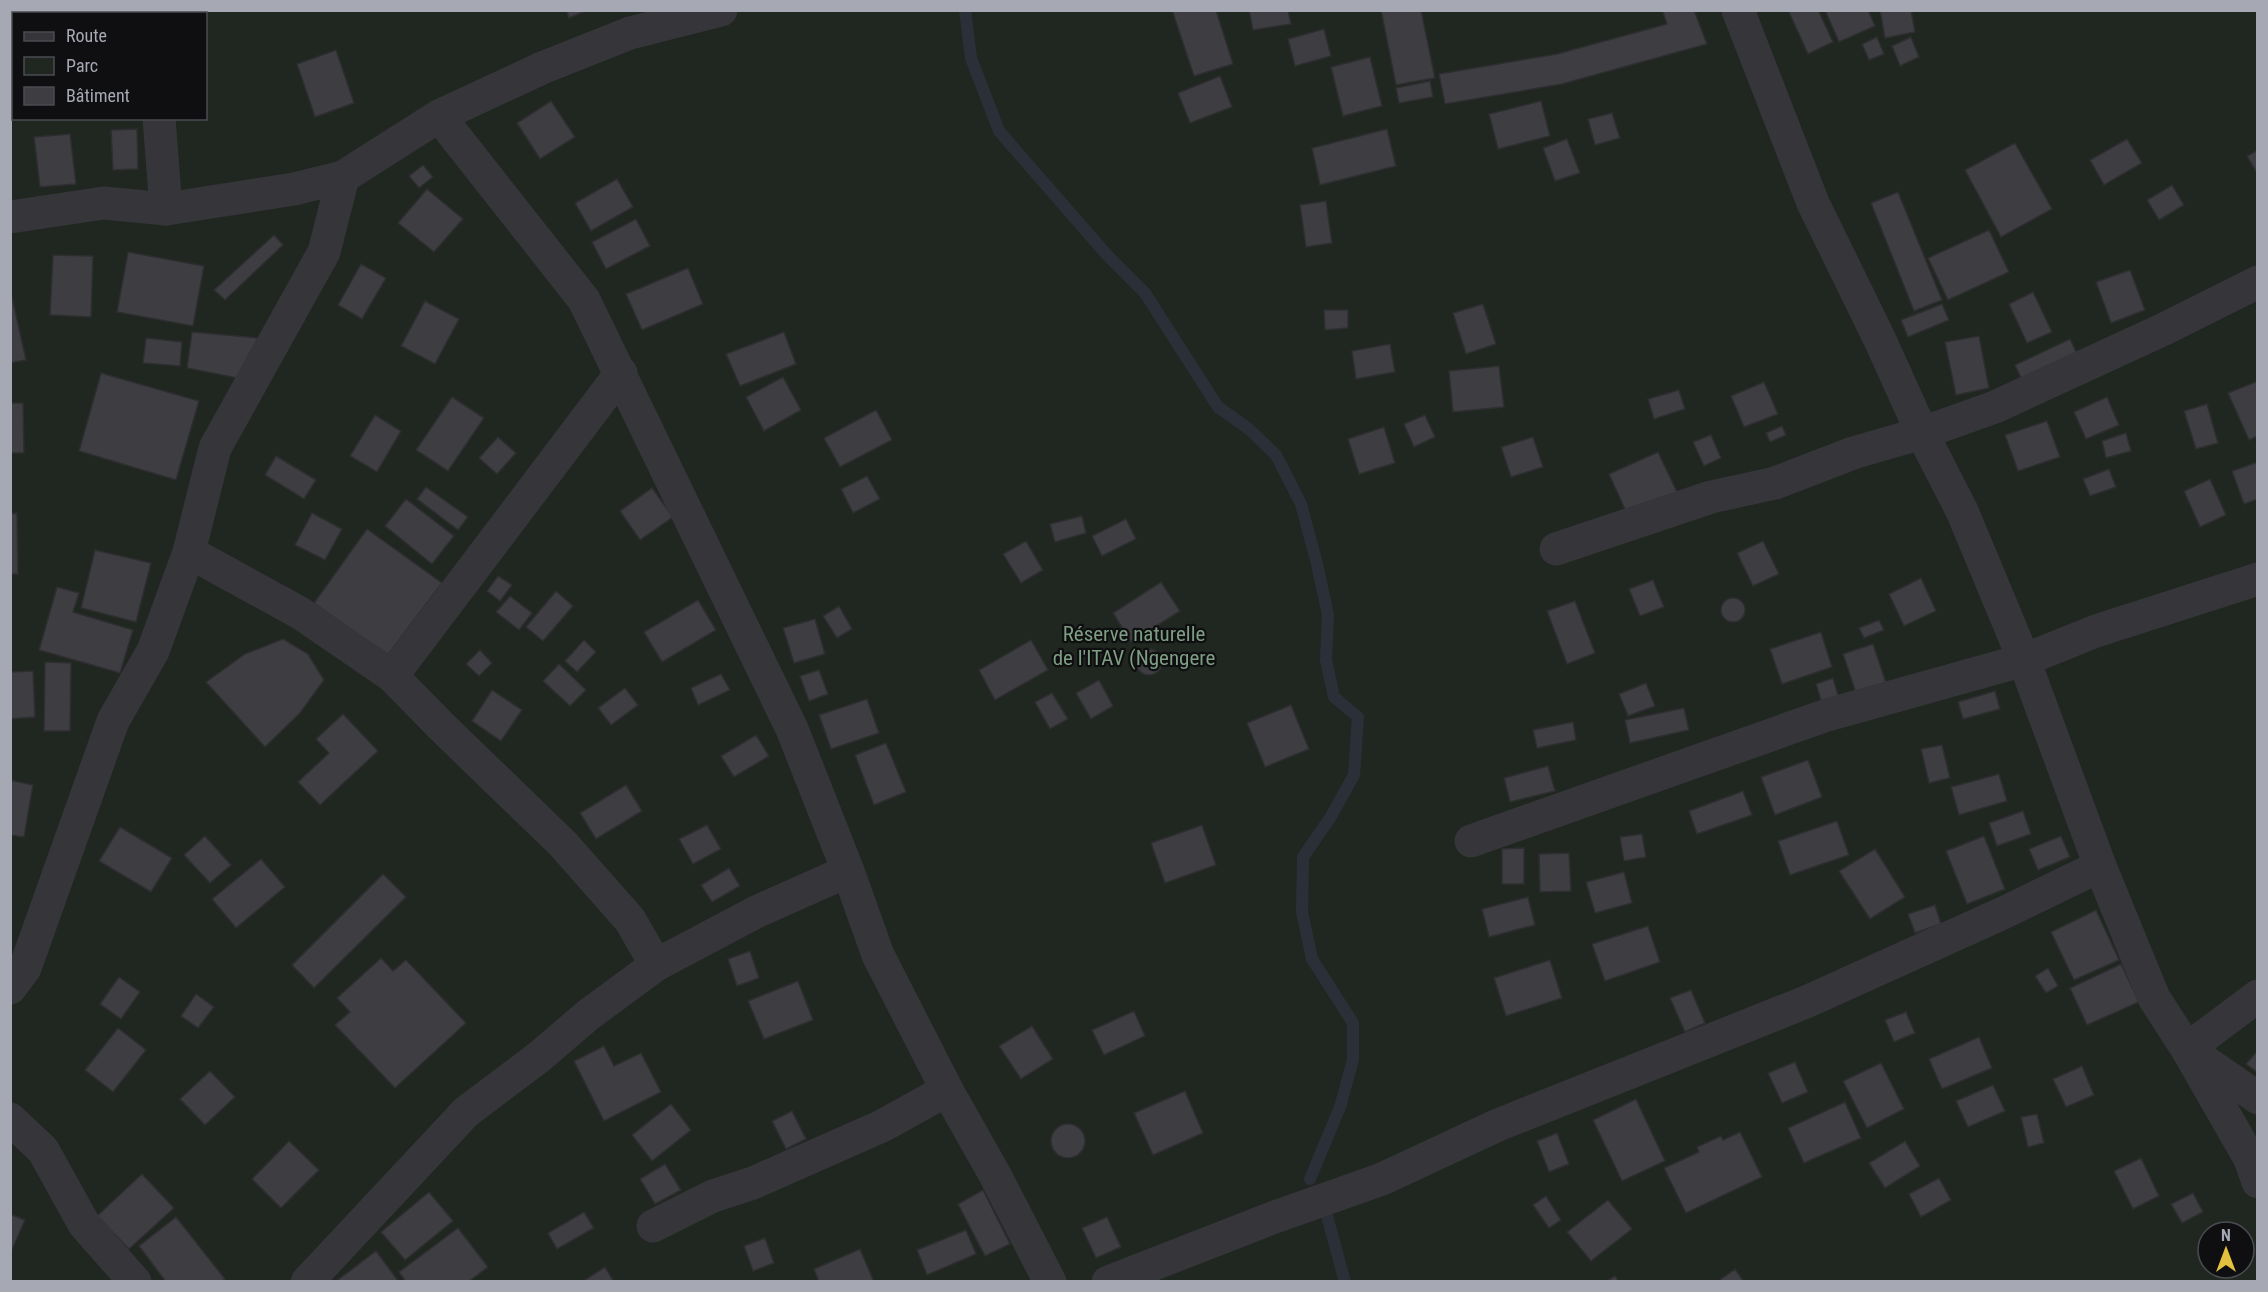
<svg xmlns="http://www.w3.org/2000/svg" width="2268" height="1292" viewBox="0 0 2268 1292" font-family="'Roboto Condensed',sans-serif">
<rect width="100%" height="100%" fill="#141315"/>
<path fill="#202721" fill-rule="evenodd" d="M11,11H2257V1281H11ZM14,14H206V118H14ZM2208,1232H2244V1268H2208Z"/>
<g fill="none" stroke-linecap="round" stroke-linejoin="round">
<g stroke="#2b3038" stroke-width="12">
<path d="M965,10L971,58L999,131L1107,255L1145,293L1218,407L1249,429L1276,455L1301,504L1317,564L1328,615L1326,660L1334,697L1358,717L1354,775L1330,818L1303,857L1302,912L1312,959L1353,1023V1060L1340,1107L1310,1179"/>
<path d="M1326,1212L1345,1282"/>
</g>
</g>
<g fill="#3e3e42" stroke="#2e2e31" stroke-width="1.5">
<path d="M16,10H90V14H17Z"/>
<path d="M566,10H588L569,18Z"/>
<path d="M1172,10H1216L1233,64L1194,76Z"/>
<path d="M1249,10H1288L1291,24L1253,30Z"/>
<path d="M1381,10H1421L1435,78L1396,85Z"/>
<path d="M1662,10H1694L1707,44L1562,84L1445,104L1439,74L1557,54L1667,24Z"/>
<path d="M1788,10H1818L1833,42L1808,54Z"/>
<path d="M1825,10H1868L1875,26L1839,42Z"/>
<path d="M1880,10H1911L1915,32L1885,38Z"/>
<path d="M1324,29L1331,56L1295,66L1288,39Z"/>
<path d="M1877,37L1884,54L1869,60L1862,44Z"/>
<path d="M1911,37L1919,57L1900,66L1892,46Z"/>
<path d="M336,50L354,103L315,117L297,64Z"/>
<path d="M1370,57L1382,106L1343,116L1331,67Z"/>
<path d="M1220,76L1232,107L1190,123L1178,93Z"/>
<path d="M1430,81L1433,97L1399,103L1396,88Z"/>
<path d="M551,101L575,137L540,159L517,123Z"/>
<path d="M1541,101L1550,136L1498,149L1489,114Z"/>
<path d="M1612,113L1620,138L1595,145L1588,119Z"/>
<path d="M137,129L138,169L113,170L111,130Z"/>
<path d="M1387,129L1396,166L1320,185L1312,148Z"/>
<path d="M70,134L76,184L40,187L34,137Z"/>
<path d="M1567,139L1580,173L1555,181L1543,148Z"/>
<path d="M2127,139L2142,163L2104,185L2090,160Z"/>
<path d="M2015,143L2052,209L2001,237L1965,170Z"/>
<path d="M2258,150V175L2247,156Z"/>
<path d="M423,165L433,177L419,188L409,176Z"/>
<path d="M617,179L633,207L591,231L575,203Z"/>
<path d="M2172,185L2184,205L2159,220L2147,200Z"/>
<path d="M427,189L463,219L434,252L398,223Z"/>
<path d="M1898,192L1942,300L1914,311L1871,203Z"/>
<path d="M1326,201L1332,243L1306,247L1300,205Z"/>
<path d="M636,219L650,246L606,269L592,242Z"/>
<path d="M1989,230L2009,272L1948,300L1928,258Z"/>
<path d="M274,235L283,245L225,300L214,290Z"/>
<path d="M128,252L204,266L193,326L117,312Z"/>
<path d="M53,255L93,256L91,317L50,315Z"/>
<path d="M361,264L386,278L362,319L338,305Z"/>
<path d="M688,268L703,304L642,330L626,294Z"/>
<path d="M2130,270L2145,310L2111,323L2096,282Z"/>
<path d="M10,288L26,360L10,363Z"/>
<path d="M2033,292L2052,332L2027,343L2009,304Z"/>
<path d="M425,301L459,319L435,364L401,346Z"/>
<path d="M1483,304L1496,344L1466,354L1453,313Z"/>
<path d="M1942,304L1949,320L1908,337L1901,320Z"/>
<path d="M1324,310H1348V328L1325,330Z"/>
<path d="M192,332L258,338L237,378L187,368Z"/>
<path d="M784,332L796,364L740,386L726,354Z"/>
<path d="M1979,336L1989,388L1956,395L1945,342Z"/>
<path d="M146,338L182,342L180,366L143,363Z"/>
<path d="M2070,339L2078,356L2023,382L2015,365Z"/>
<path d="M1390,344L1395,372L1356,379L1352,351Z"/>
<path d="M1499,366L1504,407L1453,412L1449,371Z"/>
<path d="M101,373L199,401L176,480L79,451Z"/>
<path d="M783,377L801,410L764,431L746,397Z"/>
<path d="M2258,381V436L2249,440L2228,393Z"/>
<path d="M1764,382L1778,414L1744,427L1731,396Z"/>
<path d="M1679,390L1685,409L1654,419L1648,399Z"/>
<path d="M452,397L484,418L448,471L416,450Z"/>
<path d="M2107,397L2119,425L2086,439L2074,412Z"/>
<path d="M10,403H23L24,453H10Z"/>
<path d="M2207,404L2218,443L2196,449L2184,411Z"/>
<path d="M876,410L892,440L840,467L824,438Z"/>
<path d="M375,415L401,431L377,472L350,456Z"/>
<path d="M1425,415L1435,437L1414,447L1404,424Z"/>
<path d="M2047,421L2060,457L2018,471L2005,435Z"/>
<path d="M1782,426L1786,435L1770,442L1766,433Z"/>
<path d="M1384,427L1395,463L1359,474L1348,439Z"/>
<path d="M2126,433L2131,451L2106,458L2102,441Z"/>
<path d="M1711,435L1721,458L1704,466L1693,442Z"/>
<path d="M498,437L516,453L497,474L479,458Z"/>
<path d="M1533,437L1543,467L1511,477L1501,447Z"/>
<path d="M1658,452L1678,494L1628,516L1609,474Z"/>
<path d="M276,456L316,480L304,499L265,475Z"/>
<path d="M2258,462V499L2244,504L2232,471Z"/>
<path d="M2109,469L2116,487L2090,496L2083,479Z"/>
<path d="M867,476L880,499L853,513L841,489Z"/>
<path d="M2210,479L2226,515L2200,527L2184,491Z"/>
<path d="M426,487L468,517L458,530L417,499Z"/>
<path d="M652,488L673,517L640,540L620,511Z"/>
<path d="M406,499L454,536L432,564L385,526Z"/>
<path d="M17,513L18,574H10V514Z"/>
<path d="M312,513L342,529L325,560L295,545Z"/>
<path d="M1082,516L1086,533L1055,542L1050,524Z"/>
<path d="M1126,519L1136,539L1102,556L1092,536Z"/>
<path d="M367,529L442,583L387,656L314,603Z"/>
<path d="M1026,541L1043,570L1021,583L1003,554Z"/>
<path d="M1763,541L1779,574L1753,586L1737,553Z"/>
<path d="M95,550L151,563L136,622L81,608Z"/>
<path d="M498,576L512,585L500,601L487,591Z"/>
<path d="M1921,578L1936,611L1904,626L1889,594Z"/>
<path d="M1653,580L1664,607L1640,616L1629,589Z"/>
<path d="M1161,582L1180,611L1131,642L1113,613Z"/>
<path d="M57,587L79,593L73,612L133,630L120,673L39,650Z"/>
<path d="M556,591L573,606L543,641L526,627Z"/>
<path d="M510,596L532,613L519,630L496,612Z"/>
<circle cx="1733" cy="610" r="12"/>
<path d="M698,600L716,630L662,662L644,632Z"/>
<path d="M1575,601L1595,653L1567,664L1547,611Z"/>
<path d="M839,606L852,629L837,638L823,616Z"/>
<path d="M815,619L825,654L794,663L783,628Z"/>
<path d="M1879,620L1884,630L1864,638L1859,628Z"/>
<path d="M1821,632L1832,667L1782,684L1770,649Z"/>
<path d="M283,639L308,654L324,680L300,713L265,747L206,682L245,654Z"/>
<path d="M584,640L596,652L577,672L565,661Z"/>
<path d="M1031,640L1048,670L995,700L979,670Z"/>
<path d="M1873,644L1887,686L1857,696L1843,654Z"/>
<circle cx="1149" cy="662" r="13"/>
<path d="M480,650L492,663L479,676L466,664Z"/>
<path d="M45,662L71,663L70,731H44Z"/>
<path d="M559,664L586,690L570,706L543,681Z"/>
<path d="M819,670L828,694L809,701L800,676Z"/>
<path d="M33,671L35,717L10,719V672Z"/>
<path d="M721,674L730,690L698,705L691,688Z"/>
<path d="M1833,678L1840,702L1823,707L1816,684Z"/>
<path d="M1099,680L1113,706L1091,719L1076,693Z"/>
<path d="M1646,683L1655,706L1628,716L1619,694Z"/>
<path d="M625,688L638,705L611,725L598,708Z"/>
<path d="M492,690L522,710L501,741L472,721Z"/>
<path d="M1995,691L2000,709L1963,719L1958,702Z"/>
<path d="M1052,693L1068,719L1050,729L1035,702Z"/>
<path d="M867,699L879,733L831,749L819,715Z"/>
<path d="M1291,705L1309,749L1265,767L1247,723Z"/>
<path d="M1684,708L1689,730L1630,743L1625,720Z"/>
<path d="M343,714L378,751L320,805L298,782L329,753L316,739Z"/>
<path d="M1573,722L1576,740L1537,748L1533,730Z"/>
<path d="M756,735L769,756L734,777L721,756Z"/>
<path d="M886,743L906,792L874,805L855,755Z"/>
<path d="M1942,745L1950,778L1929,783L1921,749Z"/>
<path d="M1808,760L1822,797L1775,815L1761,777Z"/>
<path d="M1548,766L1555,791L1510,802L1504,778Z"/>
<path d="M1999,774L2007,801L1959,815L1951,787Z"/>
<path d="M10,780L33,785L24,837L10,835Z"/>
<path d="M626,785L642,811L596,839L580,813Z"/>
<path d="M1743,791L1752,815L1697,834L1689,811Z"/>
<path d="M2023,811L2031,834L1997,846L1989,823Z"/>
<path d="M1837,821L1849,855L1790,875L1778,841Z"/>
<path d="M707,825L721,849L693,864L679,839Z"/>
<path d="M1202,825L1216,865L1165,883L1151,843Z"/>
<path d="M120,827L172,858L151,892L99,861Z"/>
<path d="M1642,834L1646,857L1624,861L1620,837Z"/>
<path d="M205,836L231,865L210,883L184,855Z"/>
<path d="M1984,836L2005,889L1967,904L1946,851Z"/>
<path d="M2061,836L2070,857L2038,870L2029,849Z"/>
<path d="M1524,848V884H1502V849Z"/>
<path d="M1875,849L1905,897L1870,919L1839,871Z"/>
<path d="M1569,853L1571,891L1540,892L1539,854Z"/>
<path d="M261,859L285,887L236,928L212,899Z"/>
<path d="M729,868L740,886L712,902L701,885Z"/>
<path d="M1624,872L1632,903L1595,913L1586,882Z"/>
<path d="M383,874L406,897L314,988L292,965Z"/>
<path d="M1528,897L1535,925L1489,937L1482,909Z"/>
<path d="M1935,905L1941,924L1915,933L1908,914Z"/>
<path d="M2096,910L2119,960L2074,980L2051,932Z"/>
<path d="M1648,926L1660,962L1605,981L1592,944Z"/>
<path d="M750,951L759,978L737,986L728,959Z"/>
<path d="M381,958L393,971L406,960L466,1023L395,1088L335,1025L350,1012L337,998Z"/>
<path d="M1550,960L1562,998L1506,1016L1494,978Z"/>
<path d="M2121,964L2139,1002L2087,1025L2070,988Z"/>
<path d="M2048,968L2058,986L2046,993L2035,976Z"/>
<path d="M119,977L140,992L121,1019L100,1004Z"/>
<path d="M798,981L813,1020L764,1039L748,1001Z"/>
<path d="M1691,990L1705,1023L1685,1032L1670,998Z"/>
<path d="M196,994L214,1007L198,1028L181,1016Z"/>
<path d="M1134,1011L1145,1036L1104,1055L1092,1030Z"/>
<path d="M1906,1012L1915,1033L1894,1042L1885,1020Z"/>
<path d="M1032,1026L1053,1059L1021,1079L999,1046Z"/>
<path d="M118,1028L146,1050L113,1092L85,1070Z"/>
<path d="M1979,1037L1992,1068L1942,1089L1929,1059Z"/>
<path d="M604,1046L614,1066L641,1053L661,1092L604,1121L574,1061Z"/>
<path d="M2258,1050V1073L2246,1064Z"/>
<path d="M1795,1062L1808,1092L1782,1103L1768,1073Z"/>
<path d="M1881,1063L1904,1109L1867,1128L1843,1081Z"/>
<path d="M2082,1066L2094,1095L2066,1107L2053,1079Z"/>
<path d="M210,1071L235,1097L205,1125L180,1099Z"/>
<path d="M1993,1085L2005,1111L1968,1127L1956,1101Z"/>
<path d="M1185,1091L1203,1133L1153,1155L1134,1113Z"/>
<path d="M1636,1099L1665,1161L1622,1181L1593,1120Z"/>
<path d="M1845,1102L1861,1138L1804,1163L1788,1128Z"/>
<path d="M671,1104L691,1130L652,1161L632,1135Z"/>
<path d="M792,1111L806,1139L786,1149L772,1121Z"/>
<path d="M2037,1114L2044,1143L2028,1147L2021,1117Z"/>
<circle cx="1068" cy="1141" r="17"/>
<path d="M1740,1132L1762,1177L1686,1213L1664,1168L1699,1152L1697,1147L1721,1136L1723,1140Z"/>
<path d="M1557,1133L1569,1164L1549,1172L1537,1141Z"/>
<path d="M289,1141L319,1170L281,1208L252,1179Z"/>
<path d="M1905,1141L1920,1166L1885,1188L1869,1163Z"/>
<path d="M2141,1158L2159,1196L2133,1209L2114,1171Z"/>
<path d="M665,1164L681,1190L655,1204L640,1179Z"/>
<path d="M142,1174L174,1208L129,1249L97,1216Z"/>
<path d="M1939,1178L1951,1200L1921,1217L1909,1194Z"/>
<path d="M983,1190L1010,1244L985,1256L958,1204Z"/>
<path d="M429,1192L453,1221L405,1260L381,1232Z"/>
<path d="M2193,1193L2203,1212L2182,1223L2171,1204Z"/>
<path d="M1546,1196L1561,1220L1549,1228L1533,1205Z"/>
<path d="M1608,1200L1632,1229L1591,1261L1567,1232Z"/>
<path d="M584,1212L594,1228L557,1249L548,1233Z"/>
<path d="M10,1214L25,1220L10,1254Z"/>
<path d="M176,1217L225,1279L221,1282H166L139,1246Z"/>
<path d="M1107,1217L1121,1247L1096,1258L1082,1228Z"/>
<path d="M458,1228L488,1267L468,1282H406L399,1272Z"/>
<path d="M966,1230L976,1254L927,1275L917,1250Z"/>
<path d="M765,1238L774,1263L753,1271L744,1246Z"/>
<path d="M860,1249L874,1282H819L814,1269Z"/>
<path d="M376,1251L399,1282H335Z"/>
<path d="M605,1267L614,1282H582Z"/>
<path d="M1735,1269L1744,1282H1717Z"/>
<path d="M1615,1276L1619,1282H1606Z"/>
</g>
<g fill="none" stroke-linecap="round" stroke-linejoin="round">
<g stroke="#35353a" stroke-width="33">
<path d="M136,10L137,14"/>
<path d="M1738,10L1813,203L1880,340L1922,433L1962,511L2024,660L2100,866L2154,998L2187,1049L2250,1159L2258,1182"/>
<path d="M439,116L584,300L792,729L848,871L878,955L947,1090L995,1175L1050,1282"/>
<path d="M159,118L166,209"/>
<path d="M10,217L104,203L166,209L294,189L343,177L439,116L542,68L630,33L721,10"/>
<path d="M1556,549L1711,497L1775,483L1853,453L1922,433L1995,407L2162,330L2258,282"/>
<path d="M189,552L300,613L392,676L442,727L563,844L630,920L656,965"/>
<path d="M392,676L621,373"/>
<path d="M1471,841L1827,715L2024,660L2096,631L2258,579"/>
<path d="M10,988L25,968L113,721L153,651L189,552L215,448L324,252L343,177"/>
<path d="M2258,996L2187,1049L2258,1098"/>
<path d="M10,1119L43,1150L84,1224L135,1282"/>
<path d="M653,1226L713,1196L753,1183L882,1126L947,1090"/>
<path d="M307,1282L466,1112L539,1057L588,1015L656,965L756,912L848,871"/>
<path d="M1108,1282L1272,1218L1382,1179L1498,1125L1806,1002L2001,914L2100,866"/>
</g>
</g>
<g text-anchor="middle" stroke-width="4.5" stroke-linejoin="round" paint-order="stroke">
<g font-size="21" fill="#7e9e84" stroke="#0f0e10">
<text x="1134" y="641">Réserve naturelle<tspan x="1134" dy="24">de l'ITAV (Ngengere</tspan></text>
</g>
</g>
<rect width="2268" height="1292" fill="none" stroke="#a6a9b4" stroke-width="24"/>
<rect x="12" y="12" width="195" height="108" fill="#0f0e10" stroke="#4b4c52" stroke-width="1.5"/>
<rect x="24" y="32" width="30" height="9" fill="#35353a" stroke="#4b4c52" stroke-width="1.5"/>
<text x="66" y="42" font-size="18" fill="#a6a9b4">Route</text>
<rect x="24" y="57" width="30" height="18" fill="#202721" stroke="#4b4c52" stroke-width="1.5"/>
<text x="66" y="72" font-size="18" fill="#a6a9b4">Parc</text>
<rect x="24" y="87" width="30" height="18" fill="#3e3e42" stroke="#4b4c52" stroke-width="1.5"/>
<text x="66" y="102" font-size="18" fill="#a6a9b4">Bâtiment</text>
<g transform="translate(2226 1250)"><circle r="28" fill="#0f0e10" stroke="#4b4c52" stroke-width="1.5"/>
<path d="M0-4.5L10 22L0 15L-10 22Z" fill="#e3c03d"/>
<text y="-9" font-size="16" font-weight="bold" text-anchor="middle" fill="#a6a9b4">N</text>
</g>
</svg>
